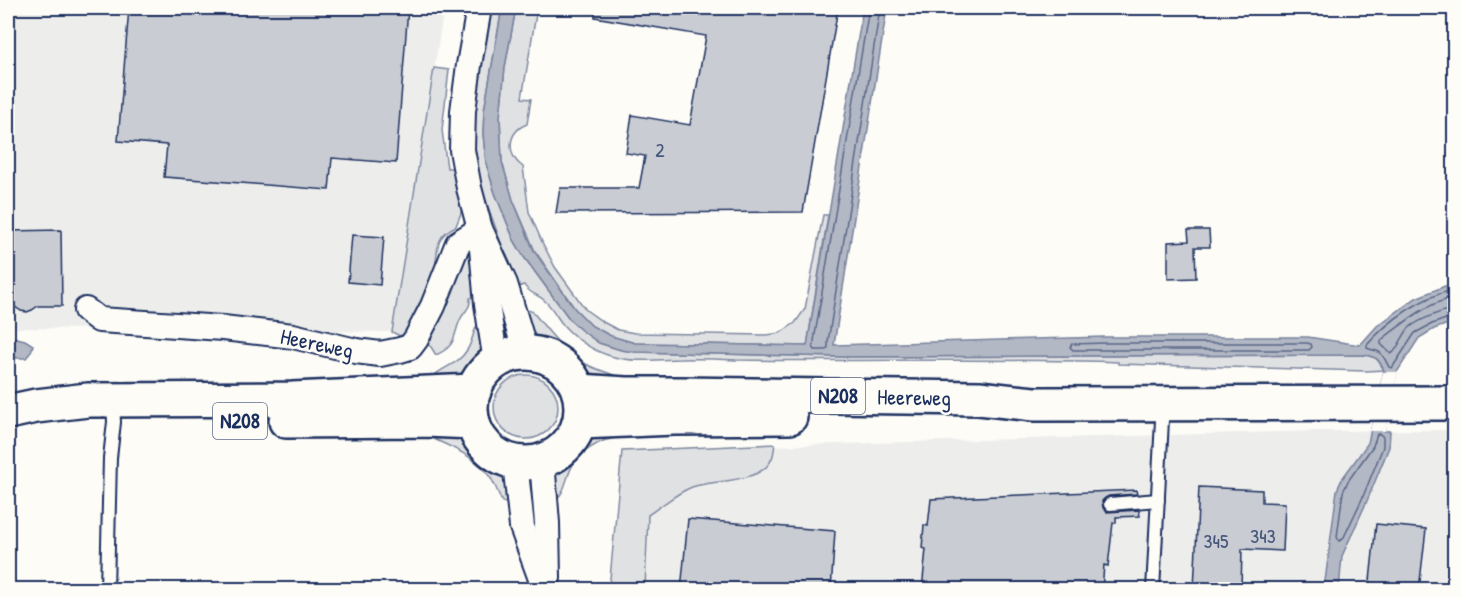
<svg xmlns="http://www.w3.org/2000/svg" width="1462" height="597" viewBox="0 0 1462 597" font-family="'Patrick Hand',sans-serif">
<rect width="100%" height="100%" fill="#fdfcf7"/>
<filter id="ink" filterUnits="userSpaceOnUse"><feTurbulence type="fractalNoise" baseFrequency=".0167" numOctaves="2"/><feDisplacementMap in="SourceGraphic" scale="12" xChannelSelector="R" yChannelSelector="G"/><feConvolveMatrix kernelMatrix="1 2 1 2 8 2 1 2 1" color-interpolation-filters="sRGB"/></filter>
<g filter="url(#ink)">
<g fill="#edeeec">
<path d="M8,8H444L392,332L8,328Z"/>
<path d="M1454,430V589L642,590L652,449L1314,431Z"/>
</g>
<g fill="#e0e1e3" stroke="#7e88a0" stroke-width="1.5">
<path d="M491,8H502L484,111L483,134L486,163L495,193L514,240L524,257L571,321L581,330L599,343L621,350L635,352L840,357L1365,355C1379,358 1377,359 1384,370L1366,371L1118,364V362C990,358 863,362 736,360C718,359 700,358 681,359C659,359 636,363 614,357C595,352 577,340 564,326C557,318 553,308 545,301C538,294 529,294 524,285L517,287L483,193L474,152L475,110L481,65Z"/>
<path d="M516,8H537L522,98L531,99L527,124C507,132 506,155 523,167L529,212L543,244L555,267L586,310L603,322L618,330L635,333L767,335L780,333L795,323L805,309L823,215H828L807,346L635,343L611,336L592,326L575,309L535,251L513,200L502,162L500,117L505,67Z"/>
<path d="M434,68L449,70L442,130L447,168H454L462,205L461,213L456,226C432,237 439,254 434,275C432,282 415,324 412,328C409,331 404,334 400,336L392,332Z"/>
<path d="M469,251L471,252L478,296L470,298C471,309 464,311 460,320C452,339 457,345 436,355L431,347L424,342L464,256Z"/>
<path d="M525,310L532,311C550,333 565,355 592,367C601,371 610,373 619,377L593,380L579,371L565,357L541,343L535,338L531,332Z"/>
<path d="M479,322C483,353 485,359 458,379L432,377C444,366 458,365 467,350C473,341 473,330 479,322Z"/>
<circle cx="526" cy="407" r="32"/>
<path d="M454,431C468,440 502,465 507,480C510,487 509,497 509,504L502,502C499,495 496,487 492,480C478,458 456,449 434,439L432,436Z"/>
<path d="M589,434L619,435C615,439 612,439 606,440C594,444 582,453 574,463C566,474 566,495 554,500L555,478L560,468Z"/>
<path d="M775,444C774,448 774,454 772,458C763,484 714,479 692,487C676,493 662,506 648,515L645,589H609L622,451Z"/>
</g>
<g fill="#b3b8c5" stroke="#76819c" stroke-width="1.5">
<path d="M502,8H516L505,67L500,117L502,162L513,200L534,251L575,309L592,326L611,336L635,343L807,346L863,8H887L834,345L1105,337H1308L1360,345L1377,326L1416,298L1445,286L1454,284V322L1434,329L1419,338L1397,372L1384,431H1390L1389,447L1367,501L1342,556L1339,589H1324L1337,490L1342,479L1368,443L1384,370C1378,359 1379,358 1365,355L840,357L635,352L621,350L599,343L581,330L571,321L524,257L514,240L495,193L486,163L483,134L484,111Z"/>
<path d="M8,336L25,340L33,345L31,352L26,358H8Z"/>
</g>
<path fill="#fdfcf7" d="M1383,372H1398L1385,431H1370Z"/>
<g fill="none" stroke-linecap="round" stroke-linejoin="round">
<g stroke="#586687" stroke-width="1.5">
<path d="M869,8L813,347L815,350H826L828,348V342L880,8"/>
<path d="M1454,290C1422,296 1388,321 1367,345V348C1371,350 1375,350 1379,352C1384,355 1386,362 1389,367L1392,368L1415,333L1432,324L1454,316"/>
<path d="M1454,298C1428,302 1407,321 1386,336L1381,341V344L1390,353H1393C1399,346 1403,335 1409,328C1418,320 1443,310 1454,309"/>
<path d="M1105,343H1307L1311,344L1312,347L1309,350H1073L1070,347L1072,344Z"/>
<path d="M1377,434H1380L1383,437V447L1362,499L1343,539L1339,541L1337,537L1343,492L1348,481L1373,446Z"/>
</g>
</g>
<g fill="#c9ccd3" stroke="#1b2f5e" stroke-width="1.5">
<path d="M129,8H408L396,163L332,158L329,190L164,177L167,145L118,141Z"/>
<path d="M595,8H838L803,212L556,213L560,188H639L645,156L626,153L632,115L690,125L706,36L595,17Z"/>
<path d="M61,230L62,306H38L32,310L27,312L21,311L15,307H8V231Z"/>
<path d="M1188,230H1209L1210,247H1195L1196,278L1168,279V242L1189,241Z"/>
<path d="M352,235L384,237L380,285L348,282Z"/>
<path d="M1199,487L1262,490V502L1285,503L1283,551L1242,549L1241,590L1194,588Z"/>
<path d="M1136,490L1137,494L1109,496L1105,498L1102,501L1103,508L1107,512L1139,510L1140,516L1116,517V523H1113L1108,566L1104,565L1102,590H922L926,549L922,548L924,525L928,526L931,499Z"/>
<path d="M688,519L835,531L831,590H681Z"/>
<path d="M1376,524L1426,529L1419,590H1369Z"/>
</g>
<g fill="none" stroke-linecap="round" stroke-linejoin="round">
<g stroke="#1b2f5e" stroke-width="16">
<g id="service">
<path d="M1110,504L1158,500"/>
<path d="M107,590L110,458L114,422L113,402"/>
<path d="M1153,590L1162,420L1165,405"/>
</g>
</g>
<g stroke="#1b2f5e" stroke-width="28">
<g id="minor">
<path d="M479,8L469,65L463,111L462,150L469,188L480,229L505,284L526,353"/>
<path d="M482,249L487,304L496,362"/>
<path d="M86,310L99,320L223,328L293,336L356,351L380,354L400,350L410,347L416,339L433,306L458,243L480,229"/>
<path d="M542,461L547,523L548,578"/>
<path d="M515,462L522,527L545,590"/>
</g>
</g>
<g stroke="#1b2f5e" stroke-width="38">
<g id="primary">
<circle cx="526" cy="408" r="55"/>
<path d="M579,391L626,394H681L979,398L1034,404L1454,403"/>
<path d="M8,412L36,406L88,400L292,399L474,391"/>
<path d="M286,421L426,420L473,422"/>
<path d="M580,422L674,418L790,417"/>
</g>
</g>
<use href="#service" stroke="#fdfcf7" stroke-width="12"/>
<use href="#minor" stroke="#fdfcf7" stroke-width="24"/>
<use href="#primary" stroke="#fdfcf7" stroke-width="33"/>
</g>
</g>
<g text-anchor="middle" stroke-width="5" stroke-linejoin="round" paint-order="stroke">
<g font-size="20" fill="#46567b">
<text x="660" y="157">2</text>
<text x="1263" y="543">343</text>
<text x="1216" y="548">345</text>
</g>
<g fill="#fdfcf7" stroke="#5f6c8c" stroke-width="1.5">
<rect x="811" y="378" width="54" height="36" rx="4.5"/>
<rect x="213" y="403" width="54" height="36" rx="4.5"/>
</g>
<g font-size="21" font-weight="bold" fill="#1b2f5e">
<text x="838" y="403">N208</text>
<text x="240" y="428">N208</text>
</g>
<g font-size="22" fill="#1b2f5e" stroke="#fdfcf7">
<text transform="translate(317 343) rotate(12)" y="8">Heereweg</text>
<text transform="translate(914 397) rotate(1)" y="8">Heereweg</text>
</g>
</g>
<rect width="1462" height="597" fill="none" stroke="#fdfcf7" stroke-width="30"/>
<rect x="15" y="15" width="1432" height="567" fill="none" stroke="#1b2f5e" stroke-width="2" filter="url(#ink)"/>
</svg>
